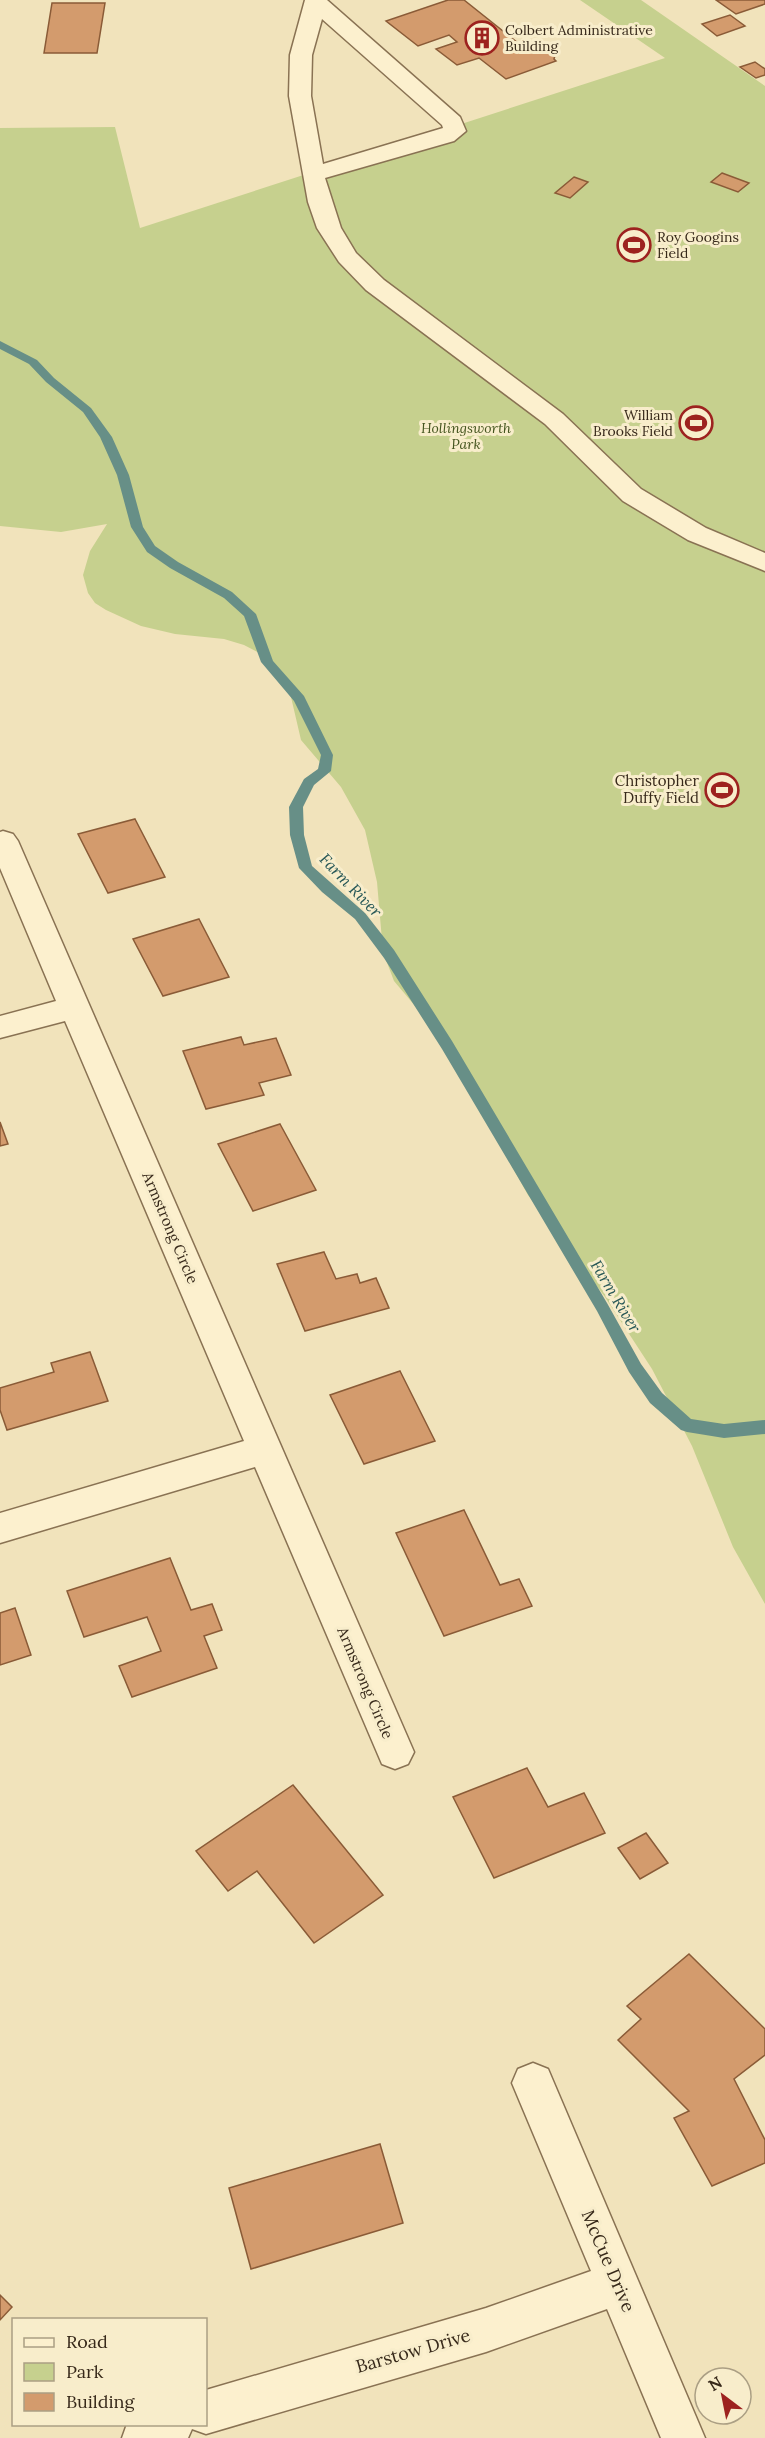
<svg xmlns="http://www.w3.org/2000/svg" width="765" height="2438" viewBox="0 0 765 2438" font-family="Lora,serif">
<rect width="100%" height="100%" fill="#f1e3bb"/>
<path fill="#c6d08e" d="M580,0H641L765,86V1604L733,1547L692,1446L652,1369L605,1297L528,1195L504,1152L477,1091L458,1057L394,981L383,952L377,882L365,830L341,787L301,740L291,697L277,671L263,655L244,645L224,639L175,634L141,626L106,610L95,603L88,593L83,575L90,551L107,524L61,532L0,526V128L115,127L140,228L665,58Z"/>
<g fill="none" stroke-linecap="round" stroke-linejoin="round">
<path fill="#678f87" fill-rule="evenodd" d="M0,341L37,360L54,378L91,408L112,437L129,475L143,527L155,546L178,562L232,592L256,614L273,661L304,696L333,755L331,771L314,785L303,807L304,835L312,866L365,913L394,950L452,1041L607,1303L641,1364L662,1393L691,1419L724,1424L765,1420V1434L724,1438L687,1432L681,1430L650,1403L629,1372L597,1311L442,1049L384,958L355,919L322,892L299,868L290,835L289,807L304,779L318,769L321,755L294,701L261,662L244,616L224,598L170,568L147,552L131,527L117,475L100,437L83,412L46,382L29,364L0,349Z"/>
</g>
<g fill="#d39b6d" stroke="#8a5b37" stroke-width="1.5">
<path d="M448,0H464L518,43L527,40L535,45L549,47L556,52L554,59L556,61L506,79L479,58L457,65L436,49L457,42L449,35L418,46L386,21Z"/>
<path d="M716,0H765V4L736,14Z"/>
<path d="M52,3H105L97,53H44Z"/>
<path d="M730,15L745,26L717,36L702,24Z"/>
<path d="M755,62L765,69V75L756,78L740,67Z"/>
<path d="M722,173L749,183L738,192L711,182Z"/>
<path d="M574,177L588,182L570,198L555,193Z"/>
<path d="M135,819L165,877L108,893L78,834Z"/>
<path d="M199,919L229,977L163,996L133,939Z"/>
<path d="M241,1037L244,1045L276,1038L291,1075L259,1083L264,1095L206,1109L183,1051Z"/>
<path d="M0,1122L8,1144L0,1146Z"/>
<path d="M280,1124L316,1190L253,1211L218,1144Z"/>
<path d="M324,1252L336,1279L357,1274L360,1283L376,1278L389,1308L305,1331L277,1264Z"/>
<path d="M90,1352L108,1401L7,1430L0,1410V1388L54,1372L51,1363Z"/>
<path d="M400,1371L435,1441L364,1464L330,1395Z"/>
<path d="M464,1510L500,1585L519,1579L532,1606L444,1636L396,1533Z"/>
<path d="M170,1558L191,1610L212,1604L222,1630L204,1636L217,1668L132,1697L119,1666L161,1651L147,1617L84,1637L67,1591Z"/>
<path d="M15,1608L31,1655L0,1665V1613Z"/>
<path d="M527,1768L548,1807L584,1793L605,1833L494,1878L453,1797Z"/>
<path d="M293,1785L383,1895L314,1943L257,1871L228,1891L196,1851Z"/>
<path d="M646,1833L668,1863L640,1879L618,1848Z"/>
<path d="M689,1954L765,2029V2055L734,2079L765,2140V2163L712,2186L674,2118L689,2111L618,2040L641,2019L627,2006Z"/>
<path d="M380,2144L403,2223L251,2269L229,2188Z"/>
<path d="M0,2295L12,2307L0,2320Z"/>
</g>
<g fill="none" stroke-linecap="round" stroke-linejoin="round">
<g stroke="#897253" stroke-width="3">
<g id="minor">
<path d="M305,0H327L460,117L466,131L454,141L325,178L341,228L356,253L384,280L563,414L641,489L706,528L765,553V571L688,540L623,501L545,424L366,290L339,262L317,228L308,202L289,96L290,55ZM322,19L442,125L443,128L323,164L311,96L312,55Z"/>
<path d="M3,831L13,834L18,841L414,1752L408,1764L395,1769L382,1764L255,1467L0,1543V1513L244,1441L65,1021L0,1038V1016L56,1001L0,868V832Z"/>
<path d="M533,2063L548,2069L705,2438H661L607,2309L486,2352L206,2434L192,2429L188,2438H122L127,2424H206V2390L486,2308L591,2271L512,2083L518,2069Z"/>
</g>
</g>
<use href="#minor" fill="#fcf0ce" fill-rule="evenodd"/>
</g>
<defs>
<g id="building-ring" transform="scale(1.725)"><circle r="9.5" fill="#f8edcb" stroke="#9d221f" stroke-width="1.5"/><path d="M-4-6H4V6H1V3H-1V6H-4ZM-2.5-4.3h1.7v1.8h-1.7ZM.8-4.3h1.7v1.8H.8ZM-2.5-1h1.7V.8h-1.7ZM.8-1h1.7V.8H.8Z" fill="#9d221f"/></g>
<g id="stadium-ring" transform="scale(1.725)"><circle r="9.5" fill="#f8edcb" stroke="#9d221f" stroke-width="1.5"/><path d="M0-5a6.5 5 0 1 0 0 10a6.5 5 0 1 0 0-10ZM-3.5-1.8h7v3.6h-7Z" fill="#9d221f"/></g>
</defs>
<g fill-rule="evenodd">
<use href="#building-ring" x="482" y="38"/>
<use href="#stadium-ring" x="634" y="245"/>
<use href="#stadium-ring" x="696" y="423"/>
<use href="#stadium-ring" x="722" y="790"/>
</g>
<g text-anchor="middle" stroke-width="6" stroke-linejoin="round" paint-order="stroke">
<g font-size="14" fill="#37291a" stroke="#f8edcb" text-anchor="start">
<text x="505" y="35">Colbert Administrative<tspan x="505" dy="16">Building</tspan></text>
<text x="657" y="242">Roy Googins<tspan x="657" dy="16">Field</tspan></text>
<text x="673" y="420" text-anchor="end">William<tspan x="673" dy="16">Brooks Field</tspan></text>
</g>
<g font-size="14" font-style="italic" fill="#45551f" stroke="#f8edcb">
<text x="466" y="433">Hollingsworth<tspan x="466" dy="16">Park</tspan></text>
</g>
<g font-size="15" fill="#37291a" stroke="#f8edcb" text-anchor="end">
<text x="699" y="786">Christopher<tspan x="699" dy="17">Duffy Field</tspan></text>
</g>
<g font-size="15" fill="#37291a" stroke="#f8edcb">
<text transform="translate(170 1228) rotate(67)" y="5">Armstrong Circle</text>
<text transform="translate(365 1683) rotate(67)" y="5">Armstrong Circle</text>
</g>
<g font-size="16" font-style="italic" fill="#285857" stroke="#f8edcb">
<text transform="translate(351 885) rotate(46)" y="6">Farm River</text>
<text transform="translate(616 1296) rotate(59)" y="6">Farm River</text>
</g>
<g font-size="18" fill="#37291a" stroke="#f8edcb">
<text transform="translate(608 2261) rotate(67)" y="6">McCue Drive</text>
<text transform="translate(413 2351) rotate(-16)" y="6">Barstow Drive</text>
</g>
</g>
<rect x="12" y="2318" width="195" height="108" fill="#f8edcb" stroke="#ab9f84" stroke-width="1.5"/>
<rect x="24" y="2338" width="30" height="9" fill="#fcf0ce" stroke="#ab9f84" stroke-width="1.5"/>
<text x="66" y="2348" font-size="18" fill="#37291a">Road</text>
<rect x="24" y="2363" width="30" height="18" fill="#c6d08e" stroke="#ab9f84" stroke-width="1.5"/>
<text x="66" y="2378" font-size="18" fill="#37291a">Park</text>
<rect x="24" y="2393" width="30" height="18" fill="#d39b6d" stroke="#ab9f84" stroke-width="1.5"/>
<text x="66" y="2408" font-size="18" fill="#37291a">Building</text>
<g transform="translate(723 2396) rotate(328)"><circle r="28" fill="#f8edcb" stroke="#ab9f84" stroke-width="1.5"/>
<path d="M0-4.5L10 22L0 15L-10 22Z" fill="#9d221f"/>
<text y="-9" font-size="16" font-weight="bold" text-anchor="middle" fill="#37291a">N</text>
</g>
</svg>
